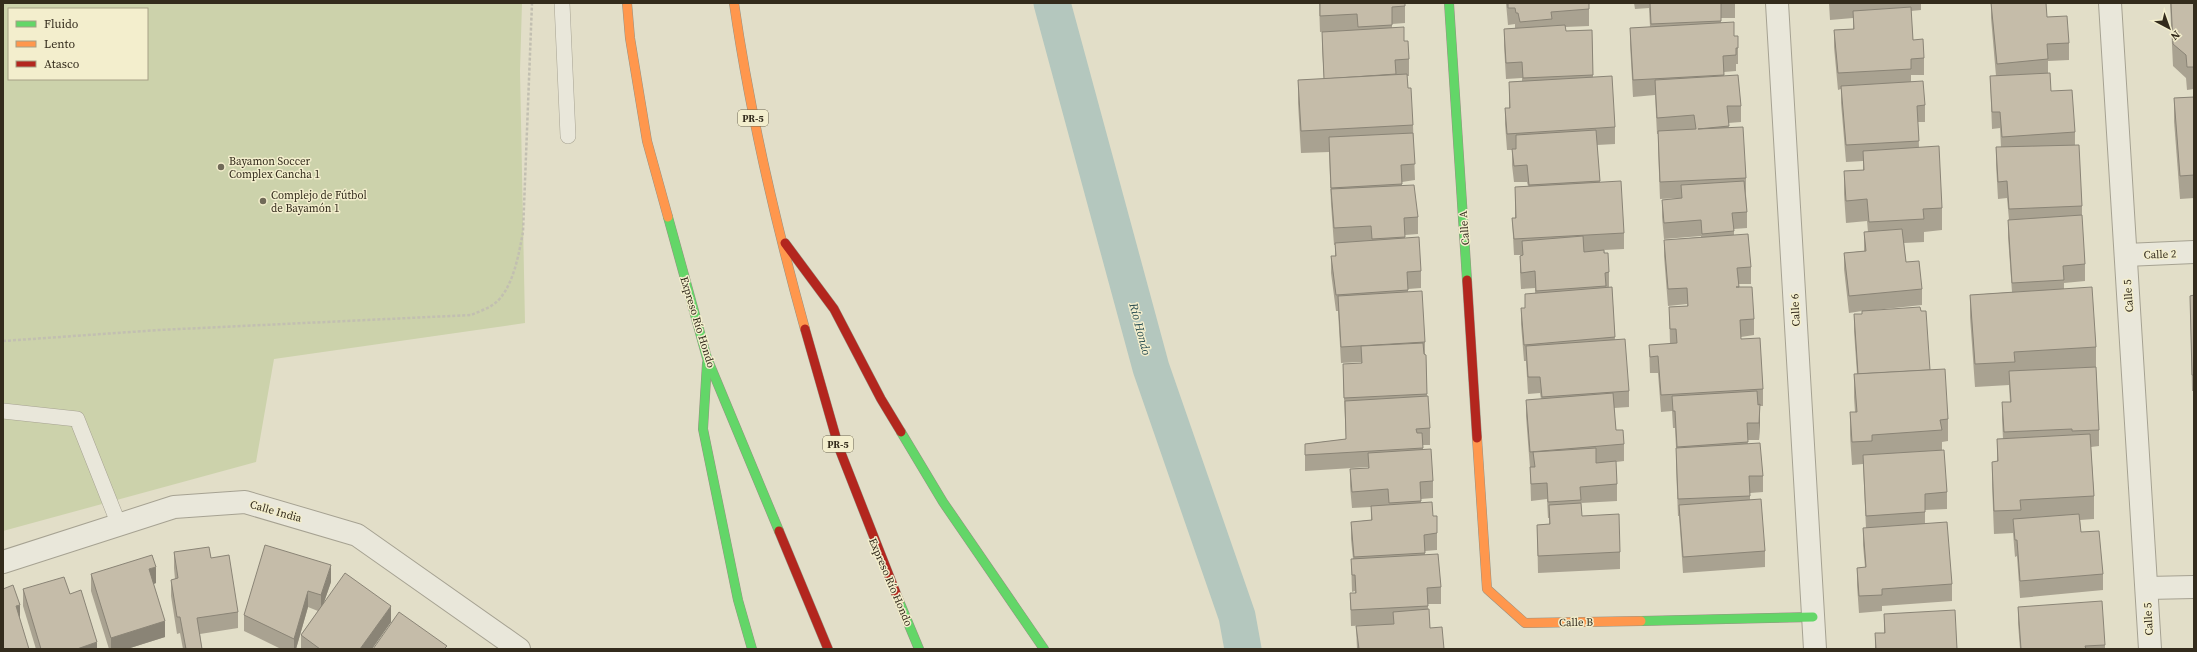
<svg xmlns="http://www.w3.org/2000/svg" width="2197" height="652" viewBox="0 0 2197 652" font-family="'Source Serif 4',serif">
<rect width="100%" height="100%" fill="#e2dec8"/>
<path fill="#ccd2ab" fill-rule="evenodd" d="M3,3H522L520,71L525,323L274,359L256,462L3,531ZM9,9H147V79H9Z"/>
<g fill="none" stroke-linecap="round" stroke-linejoin="round">
<path stroke="#b4c7be" stroke-width="37" d="M1052,3L1151,368L1237,616L1243,649"/>
<g stroke="#a6a292" stroke-width="16">
<g id="lane">
<path d="M562,3L568,136"/>
<path d="M3,411L77,419L119,525"/>
</g>
</g>
<g stroke="#a6a292" stroke-width="24">
<g id="street">
<path d="M1777,3L1815,649"/>
<path d="M2110,3L2150,649"/>
<path d="M2126,255L2194,252"/>
<path d="M3,562L174,507L245,502L357,535L519,649"/>
<path d="M2147,588L2194,587"/>
</g>
</g>
<g stroke="#969182" stroke-width="10">
<g id="fast">
<path d="M1449,3L1467,280"/>
<path d="M668,217L707,358L779,531"/>
<path d="M707,363L703,429L738,600L752,649"/>
<path d="M901,432L943,502L1044,649"/>
<path d="M899,601L919,649"/>
<path d="M1641,621L1813,617"/>
</g>
</g>
<g stroke="#969182" stroke-width="10">
<g id="slow">
<path d="M627,3L630,38L647,141L668,217"/>
<path d="M734,3C750,114 775,221 805,329"/>
<path d="M1477,438L1487,589L1525,623L1641,621"/>
</g>
</g>
<g stroke="#969182" stroke-width="10">
<g id="jam">
<path d="M785,243L834,309L881,399L901,432"/>
<path d="M1467,280L1477,438"/>
<path d="M805,329L839,448L899,601"/>
<path d="M779,531L828,649"/>
</g>
</g>
<path stroke="#c2bfb1" stroke-width="2.5" stroke-dasharray="3 2" stroke-linecap="butt" d="M3,341L159,330L471,315C478,312 487,309 494,304C513,290 519,253 523,232L532,3"/>
<use href="#lane" stroke="#e9e7da" stroke-width="15"/>
<use href="#street" stroke="#e9e7da" stroke-width="22"/>
<use href="#fast" stroke="#63d668" stroke-width="9"/>
<use href="#slow" stroke="#ff974d" stroke-width="9"/>
<use href="#jam" stroke="#b3261e" stroke-width="9"/>
</g>
<g fill="#a9a291">
<path d="M1319,3H1405V23L1392,24V28L1404,41L1409,59V76H1407L1408,88L1413,125L1415,180L1402,182V186L1418,217V234L1405,235V238L1421,271V288L1408,289V292L1425,342V355H1426L1427,396L1430,428V445H1423V450L1433,481V498L1421,499V503L1433,516L1437,533V550L1425,551V555L1441,587V604H1428V609L1430,628L1444,649H1357L1356,626L1373,625L1351,626L1350,593H1355V591L1352,592L1351,559H1353L1351,539V522L1371,520V507L1352,508L1350,486V469L1368,468V467L1305,471V444L1346,439L1343,380V364L1361,363V362L1341,363L1338,311H1336L1331,273V256H1335V245H1334L1331,204L1329,152L1301,153L1298,103V80L1324,79L1322,48V32H1320Z"/>
<path d="M1506,3H1589V26L1565,27L1566,31L1592,30L1593,77L1615,127V144L1597,145L1600,182L1624,233V249L1604,250L1609,272V287H1612L1615,340L1629,391V407L1614,408L1616,430L1624,444V461L1616,462L1617,484V501L1581,503L1582,516L1620,552V569L1538,573L1537,525L1549,524V518H1548L1547,499L1531,501L1530,468L1526,416V400L1541,399L1540,393L1528,394L1526,361H1524L1521,324V308H1525L1535,293V288L1521,289L1520,272V256L1522,255H1514L1512,218H1515V187L1528,186L1527,182H1514L1512,165V150H1507L1505,124V108H1509V82L1522,81V78L1506,79L1504,45V29L1515,28V24L1508,25Z"/>
<path d="M1634,3H1735V18H1721V22L1734,36L1738,48V64H1736V71L1724,72V76L1741,106V122L1728,123L1729,128L1746,178V194L1747,212V228L1734,229V235L1751,267V284H1738L1739,287L1754,319V335L1741,337V339L1763,389V406H1760V421L1759,440H1747L1748,444L1763,476V492L1750,493V500L1765,551V567L1683,573L1679,516H1678L1676,465V448L1675,428H1673L1672,411L1661,412L1658,373H1650L1649,345L1670,344L1669,307L1687,306V304L1668,306L1664,256V240L1701,237V236L1664,239L1662,217V200L1681,198L1660,199L1658,148V134H1657L1655,95L1633,97L1630,44V28L1650,27L1649,8L1635,9Z"/>
<path d="M1829,3H1921V10L1911,11L1913,40L1924,58V75H1911V81L1925,105V122H1918L1919,147L1942,208V230L1924,232V242L1904,243L1906,262L1922,289V305L1875,310L1930,370L1948,419V441L1942,442V450L1947,492V509L1925,510V524L1952,584V601L1882,606V611L1859,613L1857,585V568L1865,567L1863,545V528H1866L1863,464L1852,465L1850,435V412H1855L1854,397V374H1857L1854,331V314H1862V311L1849,313L1844,269V253L1864,251V232H1868L1867,221L1846,223L1844,194V171L1863,170V161L1846,162L1841,103V89L1838,90L1834,47V30L1853,29V18L1830,20Z"/>
<path d="M1991,3L2047,17L2069,43V60L2048,61V73L2051,91L2075,132V145L2082,206V222L2085,264V281L2064,283V289L2096,347V370L2099,430V446L2091,447L2094,496V519L2080,520L2081,532L2103,574V590L2020,598L2017,556L2015,557L2013,533L1994,534L1992,484V462H1997V439H2003L2002,419V402H2010L2009,385L1975,387L1970,317V295L2012,292L2008,237V220H2009L2007,198L1998,199L1996,164V147H2001L2000,128L1992,129L1990,76H1996L1991,18Z"/>
<path d="M2170,3H2194V89L2187,90L2186,78L2173,66Z"/>
<path d="M2194,97V198L2180,199L2174,121V98Z"/>
<path d="M2194,295V391H2192L2190,296Z"/>
<path d="M174,552L211,558L238,612V628L200,634L202,649H183L180,633L177,634L171,596V580L175,579L174,568Z"/>
<path d="M91,574L156,583L153,584L165,637L127,649H109L91,591Z"/>
<path d="M331,582L324,602L391,622L372,649H301V635L318,611L308,607L296,649H281L244,631V615Z"/>
<path d="M23,589L70,594L97,649H36L23,606Z"/>
<path d="M2018,607L2105,645V649H2020L2018,623Z"/>
<path d="M1884,614L1957,649H1875V633H1884Z"/>
</g>
<g fill="#8a8476">
<path d="M1760,404V421L1759,440V423Z"/>
<path d="M331,565V582L321,611V595Z"/>
<path d="M156,567V583L149,586V569Z"/>
<path d="M308,591V607L296,649H294V639Z"/>
<path d="M20,605V627L16,606Z"/>
<path d="M391,606V622L372,649H360Z"/>
<path d="M165,621V637L127,649H111V638Z"/>
<path d="M97,642V649H77Z"/>
</g>
<g fill="#c5bca9" stroke="#8a8476">
<path d="M1320,3H1405V6L1392,7V25L1358,27L1357,14L1320,16Z"/>
<path d="M1508,3H1589V9L1551,12L1552,19L1520,22L1518,13H1516L1515,8H1508Z"/>
<path d="M1650,3H1721V21L1651,24Z"/>
<path d="M1991,3H2046L2047,17L2067,16L2069,43L2047,44L2048,59L1997,64Z"/>
<path d="M2171,3H2194V67H2187L2186,55L2173,44Z"/>
<path d="M1911,7L1913,40L1923,39L1924,58L1911,59V69L1838,73L1834,30L1854,29L1853,11Z"/>
<path d="M1734,22V36H1738V48H1736V55L1723,56L1724,75L1633,80L1630,28Z"/>
<path d="M1565,25L1566,31L1592,30L1593,75L1523,78L1522,62L1506,63L1504,29Z"/>
<path d="M1404,27V41H1408L1409,59L1395,60L1396,74L1324,79L1322,32Z"/>
<path d="M2050,73L2051,91L2072,90L2075,132L2002,137L2000,112H1992L1990,76Z"/>
<path d="M1407,74L1408,88H1411L1413,125L1301,131L1298,80Z"/>
<path d="M1738,75L1741,106H1727L1729,126L1698,129L1743,127L1746,178L1660,182L1658,131L1696,129L1694,115L1657,118L1655,80Z"/>
<path d="M1612,76L1615,127L1507,134L1505,108H1510L1509,82Z"/>
<path d="M1923,81L1925,105L1917,106L1919,141L1846,145L1841,86Z"/>
<path d="M2194,97V175L2180,176L2174,98Z"/>
<path d="M1596,130L1600,181L1529,185L1527,165L1514,166L1512,149H1516V135Z"/>
<path d="M1413,133L1415,164L1401,165L1402,184L1331,188L1329,137Z"/>
<path d="M2079,145L2082,206L2009,209L2007,181L1998,182L1996,147Z"/>
<path d="M1939,146L1942,208L1923,209L1924,219L1869,222L1867,199L1846,201L1844,171L1864,170L1863,151Z"/>
<path d="M1621,181L1624,233L1514,239L1512,218H1516L1515,187Z"/>
<path d="M1744,181L1747,212L1732,213L1734,231L1702,234L1701,220L1664,223L1662,200L1682,198L1681,185Z"/>
<path d="M1414,185L1418,217L1404,218L1405,237L1372,239L1371,226L1334,228L1331,189Z"/>
<path d="M2082,215L2085,264L2063,266L2064,280L2012,283L2008,220Z"/>
<path d="M1902,229L1906,262L1919,261L1922,289L1849,296L1844,253L1866,251L1864,232Z"/>
<path d="M1748,234L1751,267L1737,268L1739,287H1736H1752L1754,319L1740,320L1741,339L1760,338L1763,389L1661,395L1658,356L1650,357L1649,345L1677,343L1676,329H1670L1669,307L1688,306L1687,288L1668,289L1664,240Z"/>
<path d="M1583,236L1584,252L1604,250V253H1608L1609,272L1605,273L1606,286L1536,291L1535,271L1521,273L1520,256L1523,255L1522,241Z"/>
<path d="M1419,237L1421,271L1407,272L1408,290L1336,295L1331,256H1336L1335,243Z"/>
<path d="M1612,287L1615,337L1524,345L1521,308H1525V294Z"/>
<path d="M2092,287L2096,347L2014,352L2015,362L1975,364L1970,295Z"/>
<path d="M1422,291L1425,342L1341,347L1338,296Z"/>
<path d="M2194,295V375H2192L2190,296Z"/>
<path d="M1920,307L1921,311H1926L1930,370L1858,374L1854,314H1862V311Z"/>
<path d="M1625,339L1629,391L1542,397L1540,377H1528L1526,346Z"/>
<path d="M1423,343L1424,354L1426,355L1427,394L1344,398L1343,364L1362,363L1361,346Z"/>
<path d="M2096,367L2099,430L2072,431V429L2004,432L2002,402H2011L2009,371Z"/>
<path d="M1945,369L1948,419L1940,420L1942,430L1872,435V441L1852,442L1850,412H1857L1854,374Z"/>
<path d="M1757,391L1758,405L1760,404L1759,423H1747L1748,442L1677,447L1675,411H1673L1672,396Z"/>
<path d="M1613,393L1616,430H1623L1624,444L1530,452L1526,400Z"/>
<path d="M1428,396L1430,428L1416,429L1417,433H1422L1423,448L1305,455V444L1346,439L1345,401Z"/>
<path d="M2090,434L2094,496L2020,500L2021,510L1994,511L1992,462L1998,461L1997,439Z"/>
<path d="M1760,443L1763,476H1749L1750,496L1678,499L1676,448Z"/>
<path d="M1596,448V463L1616,461L1617,484L1580,487L1581,500L1548,502L1547,483L1531,484L1530,467H1535L1533,452Z"/>
<path d="M1431,449L1433,481L1420,482L1421,501L1389,503L1388,489L1352,492L1350,469L1369,468L1368,453Z"/>
<path d="M1944,450L1947,492L1925,494V512L1866,516L1863,455Z"/>
<path d="M1761,499L1765,551L1683,557L1679,505Z"/>
<path d="M1432,502L1433,516H1437V533L1424,535L1425,553L1354,557L1351,522L1372,520L1371,506Z"/>
<path d="M1581,503L1582,516L1619,514L1620,552L1538,556L1537,525L1550,524L1549,505Z"/>
<path d="M2079,514L2081,532L2099,531L2103,574L2020,581L2017,540H2015L2013,519Z"/>
<path d="M1947,522L1952,584L1882,589V595L1859,596L1857,568L1866,567L1863,528Z"/>
<path d="M265,545L331,565L321,595L308,591L294,639L244,615Z"/>
<path d="M209,547L211,558L229,555L238,612L197,618L202,649H186L180,617H177L171,580L178,578L174,552Z"/>
<path d="M1438,554L1441,587L1427,588L1428,606L1351,610L1350,593H1356L1355,575H1352L1351,559Z"/>
<path d="M152,555L156,567L149,569L165,621L111,638L91,574Z"/>
<path d="M345,573L391,606L360,649H320L301,635Z"/>
<path d="M64,577L70,594L81,590L97,642L77,649H41L23,589Z"/>
<path d="M13,585L20,605L16,606L29,649H3V589Z"/>
<path d="M2102,601L2105,645L2085,646L2086,649H2021L2018,607Z"/>
<path d="M1429,609L1430,628L1442,627L1444,649H1359L1356,626L1394,624L1393,612Z"/>
<path d="M1955,610L1957,649H1876L1875,633H1885L1884,614Z"/>
<path d="M399,612L447,646L444,649H373Z"/>
</g>
<g fill="#706a58" stroke="#f3eecd" stroke-width="1.5">
<circle cx="221" cy="167" r="4"/>
<circle cx="263" cy="201" r="4"/>
</g>
<g text-anchor="middle" stroke-width="3" stroke-linejoin="round" paint-order="stroke">
<g fill="#f3eecd" stroke="#6d6651" stroke-width="1">
<rect x="738" y="110" width="30" height="16" rx="3"/>
<rect x="823" y="436" width="30" height="16" rx="3"/>
</g>
<g font-size="10" font-weight="bold" fill="#332b1c">
<text x="753" y="122">PR-5</text>
<text x="838" y="448">PR-5</text>
</g>
<g font-size="11" fill="#332b1c" stroke="#f3eecd" text-anchor="start">
<text x="229" y="165">Bayamon Soccer<tspan x="229" dy="13">Complex Cancha 1</tspan></text>
<text x="271" y="199">Complejo de Fútbol<tspan x="271" dy="13">de Bayamón 1</tspan></text>
</g>
<g font-size="11" fill="#332b1c" stroke="#f3eecd">
<text transform="translate(1464 228) rotate(-94)" y="4">Calle A</text>
<text transform="translate(2160 254) rotate(-2)" y="4">Calle 2</text>
<text transform="translate(2128 296) rotate(-94)" y="4">Calle 5</text>
<text transform="translate(1795 310) rotate(-93)" y="4">Calle 6</text>
<text transform="translate(698 322) rotate(73)" y="4">Expreso Río Hondo</text>
<text transform="translate(276 511) rotate(16)" y="4">Calle India</text>
<text transform="translate(891 582) rotate(67)" y="4">Expreso Río Hondo</text>
<text transform="translate(2148 619) rotate(-93)" y="4">Calle 5</text>
<text transform="translate(1576 622) rotate(-1)" y="4">Calle B</text>
</g>
<g font-size="12" font-style="italic" fill="#2b4f52" stroke="#f3eecd">
<text transform="translate(1140 329) rotate(75)" y="4">Río Hondo</text>
</g>
</g>
<rect width="2197" height="652" fill="none" stroke="#332b1c" stroke-width="8"/>
<rect x="8" y="8" width="140" height="72" fill="#f3eecd" stroke="#a6a086"/>
<rect x="16" y="21" width="20" height="6" fill="#63d668" stroke="#a6a086"/>
<text x="44" y="28" font-size="12" fill="#332b1c">Fluido</text>
<rect x="16" y="41" width="20" height="6" fill="#ff974d" stroke="#a6a086"/>
<text x="44" y="48" font-size="12" fill="#332b1c">Lento</text>
<rect x="16" y="61" width="20" height="6" fill="#b3261e" stroke="#a6a086"/>
<text x="44" y="68" font-size="12" fill="#332b1c">Atasco</text>
<g transform="translate(2169 28) rotate(139)" stroke="#f3eecd" stroke-width="3" paint-order="stroke">
<path d="M0-3L7 15L0 10L-7 15Z" fill="#332b1c"/>
<text y="-6" font-size="11" font-weight="bold" text-anchor="middle" fill="#332b1c">N</text>
</g>
</svg>
